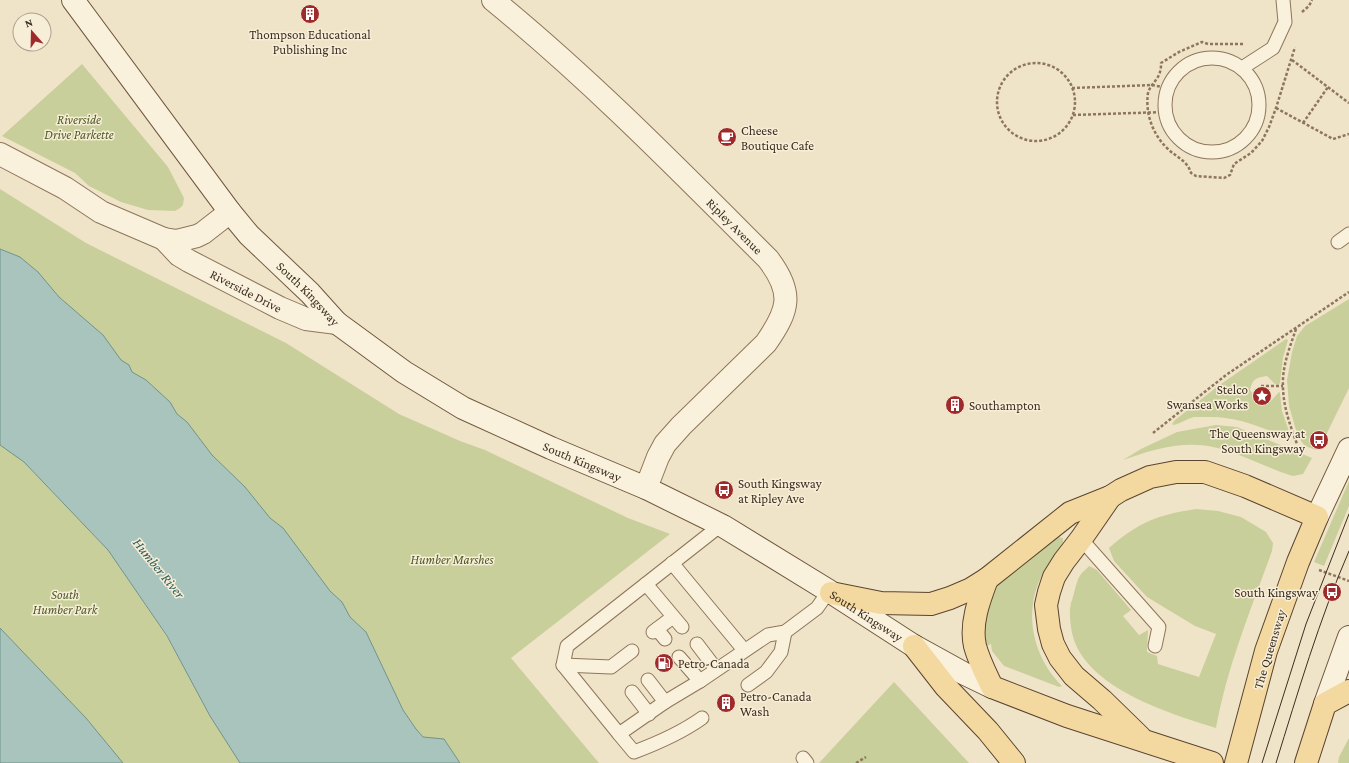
<svg xmlns="http://www.w3.org/2000/svg" width="1349" height="763" viewBox="0 0 1349 763" font-family="'Crimson Pro',serif">
<rect width="100%" height="100%" fill="#f0e4c8"/>
<g fill="#c9cf9b">
<path d="M82,64L168,167L184,198L183,205L180,208L175,211L148,210L121,202L89,186L75,173L2,136Z"/>
<path d="M0,189L86,243L286,343L399,414L460,441L485,450L628,518L670,534L511,658L599,763H460L444,739L423,737L416,729L403,710L366,632L350,617L342,602L330,591L283,528L270,518L245,487L212,455L187,422L177,414L170,402L146,380L132,372L129,366L121,360L103,335L59,297L38,272L20,257L0,249Z"/>
<path d="M1349,299V388L1326,435L1319,433L1312,446L1317,448L1316,450L1305,446L1301,441L1296,430L1289,406L1287,380L1292,352L1297,336L1305,326Z"/>
<path d="M1286,339L1288,340L1283,358L1280,383L1278,385L1275,384L1267,376C1256,378 1253,378 1250,390L1260,402H1270L1279,392L1280,393L1282,411L1291,437V439C1262,428 1238,416 1207,417C1203,417 1198,417 1194,417C1187,419 1181,423 1174,425L1172,424L1175,420L1218,386Z"/>
<path d="M1216,425L1237,427L1312,458L1303,474L1293,476C1266,468 1241,453 1213,447C1183,440 1151,450 1123,460L1141,449L1177,432Z"/>
<path d="M0,445L24,462L108,550L167,637L210,716L240,763H123L86,718L0,628Z"/>
<path d="M1349,481V506L1324,566L1314,562Z"/>
<path d="M1196,509L1218,511L1241,517L1266,532L1273,543L1272,551C1251,609 1227,667 1216,728C1168,713 1078,686 1071,627C1070,618 1069,612 1071,603C1074,596 1076,580 1081,574C1083,571 1087,569 1089,566L1097,570L1131,610L1123,616L1139,635L1148,630L1147,652L1157,656L1158,664L1199,677L1216,634L1195,626L1147,597L1114,561L1109,548C1139,522 1157,515 1196,509Z"/>
<path d="M1057,537L1063,538V542C1056,557 1044,569 1038,584C1024,620 1036,660 1062,686L1059,687L1004,666L992,651L991,644L986,646L984,622L993,592L1001,582Z"/>
<path d="M894,682L969,763H819Z"/>
<path d="M1349,738V763H1338L1339,757Z"/>
</g>
<g fill="#a9c4bc" stroke="#6f938a">
<path d="M0,249L20,257L38,272L59,297L103,335L121,360L129,365L132,372L146,380L170,402L177,414L187,422L212,455L245,487L270,518L283,528L330,591L342,602L350,617L366,632L403,710L416,729L423,737L444,739L460,763H240L210,716L167,636L108,550L24,462L0,445Z"/>
<path d="M0,628L86,718L123,763H0Z"/>
</g>
<g fill="none" stroke-linecap="round" stroke-linejoin="round">
<g stroke="#8d765c" stroke-width="15">
<g id="lane">
<circle cx="1212" cy="105" r="47"/>
<path d="M1242,68L1273,48L1285,22L1283,0"/>
<path d="M1338,242L1349,234"/>
<path d="M721,525L567,646L563,665L619,734L665,702L700,681L768,635L785,632L817,608L829,591"/>
<path d="M1081,539L1159,627L1155,646"/>
<path d="M672,563L744,650"/>
<path d="M646,584L682,627"/>
<path d="M657,629L665,639"/>
<path d="M653,632L673,617"/>
<path d="M697,644L716,669"/>
<path d="M679,657L700,681"/>
<path d="M563,665L611,667L632,651"/>
<path d="M648,680L665,702"/>
<path d="M748,685L766,672L781,652L785,632"/>
<path d="M632,692L649,714"/>
<path d="M619,734L634,752C658,743 681,733 702,718"/>
<path d="M803,758L807,763"/>
</g>
</g>
<g stroke="#8d765c" stroke-width="24">
<g id="street">
<path id="s1" d="M493,0C591,80 679,170 768,259C794,293 789,310 766,343L681,426L665,444L658,457L646,488"/>
<path d="M0,154L65,188L101,212L164,239L177,241L197,236L203,233L230,212"/>
<path id="s2" d="M164,239L179,255L189,261L280,308L306,319L337,323"/>
</g>
</g>
<g stroke="#6f573f" stroke-width="24">
<g id="secondary">
<path id="s3" d="M73,0L230,212L249,235L310,293L337,323L404,372L463,408L551,448L646,488L723,526L829,591L914,646L963,673L992,687"/>
<path d="M1317,517L1349,449"/>
<path d="M1325,704L1349,637"/>
</g>
</g>
<g stroke="#5b4430" stroke-width="24">
<g id="primary">
<path d="M1110,497L1081,539L1064,561L1054,577L1049,592L1046,605L1049,629L1053,644L1060,658L1074,676L1102,700L1140,737"/>
<path d="M987,579C979,600 970,624 975,646C979,661 986,674 992,687L1067,716L1212,763"/>
<path d="M831,593L881,603L931,604L950,598L971,589L987,579L1070,513L1110,497L1121,490L1150,477L1176,472H1205L1245,486L1317,517L1298,562L1266,651L1236,763"/>
<path d="M914,646L946,687L988,731L1014,763"/>
<path d="M1306,763L1325,704L1349,691"/>
</g>
</g>
<g stroke="#8d765c" stroke-width="2.5" stroke-dasharray="3 2" stroke-linecap="butt">
<path d="M1302,12L1309,6L1312,0"/>
<path d="M1243,44H1208L1202,42L1179,52L1161,63C1161,66 1161,69 1160,72C1158,80 1150,85 1148,93C1145,114 1153,135 1168,149C1177,158 1187,160 1191,173L1196,176L1224,178L1230,175L1234,164L1251,153L1262,141L1269,127L1276,108L1295,47"/>
<path d="M1292,60L1349,103"/>
<circle cx="1036" cy="102" r="39"/>
<path d="M1072,88L1152,85L1168,88"/>
<path d="M1276,108L1333,139L1349,134"/>
<path d="M1073,115L1165,112"/>
<path d="M1303,123L1328,87"/>
<path d="M1296,329C1290,347 1282,366 1283,386C1283,406 1290,425 1297,444"/>
<path d="M1261,386H1283"/>
<path d="M1153,433L1226,375L1349,292"/>
<path d="M1319,570L1349,581"/>
<path d="M856,763L866,757"/>
</g>
<use href="#lane" stroke="#faf1dc" stroke-width="13"/>
<use href="#street" stroke="#faf1dc" stroke-width="22"/>
<use href="#secondary" stroke="#faf1dc" stroke-width="22"/>
<use href="#primary" stroke="#f3d9a0" stroke-width="22"/>
<g stroke="#3d2e20" stroke-width="1">
<path d="M1262,763L1306,624L1349,514"/>
<path d="M1276,763C1298,692 1319,620 1349,551"/>
</g>
</g>
<defs>
<g id="building-disc" transform="scale(1)"><circle r="9.5" fill="#9e2a2b" stroke="#f7eed8"/><path d="M-4-6H4V6H1V3H-1V6H-4ZM-2.5-4.3h1.7v1.8h-1.7ZM.8-4.3h1.7v1.8H.8ZM-2.5-1h1.7V.8h-1.7ZM.8-1h1.7V.8H.8Z" fill="#fff"/></g>
<g id="cafe-disc" transform="scale(1)"><circle r="9.5" fill="#9e2a2b" stroke="#f7eed8"/><path d="M-5.5-4.5H6V0H3Q3 3.5 0 3.5H-2.5Q-5.5 3.5-5.5 0ZM3-3.2v2h1.7v-2ZM-6 4.5H4V6H-6Z" fill="#fff"/></g>
<g id="sight-disc" transform="scale(1)"><circle r="9.5" fill="#9e2a2b" stroke="#f7eed8"/><path d="M0-6L1.8-2.2L6-1.7L2.9 1.2L3.7 5.4L0 3.3L-3.7 5.4L-2.9 1.2L-6-1.7L-1.8-2.2Z" fill="#fff"/></g>
<g id="bus-disc" transform="scale(1)"><circle r="9.5" fill="#9e2a2b" stroke="#f7eed8"/><path d="M-5-6H5V4H4V6H2V4H-2V6H-4V4H-5ZM-3.5-4V0h7V-4ZM-3.5 1.2v1.5H-2V1.2ZM2 1.2v1.5H3.5V1.2Z" fill="#fff"/></g>
<g id="fuel-disc" transform="scale(1)"><circle r="9.5" fill="#9e2a2b" stroke="#f7eed8"/><path d="M-5.5-6h7V0h2V4h1.3V-2.5L3-4.5l.8-.8L6-3V5H2.5V1h-1V6h-7ZM-4.2-4.7v3.2H.2V-4.7Z" fill="#fff"/></g>
</defs>
<g fill-rule="evenodd">
<use href="#building-disc" x="310" y="14"/>
<use href="#cafe-disc" x="727" y="137"/>
<use href="#sight-disc" x="1262" y="396"/>
<use href="#building-disc" x="955" y="405"/>
<use href="#bus-disc" x="1319" y="440"/>
<use href="#bus-disc" x="724" y="490"/>
<use href="#bus-disc" x="1332" y="592"/>
<use href="#fuel-disc" x="664" y="663"/>
<use href="#building-disc" x="726" y="703"/>
</g>
<g text-anchor="middle" stroke-width="3" stroke-linejoin="round" paint-order="stroke">
<g font-size="13" fill="#3d2e20" stroke="#f7eed8" text-anchor="start">
<text x="310" y="39" text-anchor="middle">Thompson Educational<tspan x="310" dy="15">Publishing Inc</tspan></text>
<text x="741" y="135">Cheese<tspan x="741" dy="15">Boutique Cafe</tspan></text>
<text x="1248" y="394" text-anchor="end">Stelco<tspan x="1248" dy="15">Swansea Works</tspan></text>
<text x="969" y="410">Southampton</text>
<text x="1305" y="438" text-anchor="end">The Queensway at<tspan x="1305" dy="15">South Kingsway</tspan></text>
<text x="738" y="488">South Kingsway<tspan x="738" dy="15">at Ripley Ave</tspan></text>
<text x="1318" y="597" text-anchor="end">South Kingsway</text>
<text x="678" y="668">Petro-Canada</text>
<text x="740" y="701">Petro-Canada<tspan x="740" dy="15">Wash</tspan></text>
</g>
<g font-size="13" font-style="italic" fill="#4d5a26" stroke="#f7eed8">
<text x="79" y="124">Riverside<tspan x="79" dy="15">Drive Parkette</tspan></text>
<text x="452" y="564">Humber Marshes</text>
<text x="65" y="599">South<tspan x="65" dy="15">Humber Park</tspan></text>
</g>
<g font-size="13" fill="#3d2e20" stroke="#f7eed8">
<text dy="5" stroke="none"><textPath href="#s1" startOffset="331">Ripley Avenue</textPath></text>
<text dy="5" stroke="none"><textPath href="#s2" startOffset="98">Riverside Drive</textPath></text>
<text dy="5" stroke="none"><textPath href="#s3" startOffset="377">South Kingsway</textPath></text>
<text dy="5" stroke="none"><textPath href="#s3" startOffset="701">South Kingsway</textPath></text>
<text dy="5" stroke="none"><textPath href="#s3" startOffset="1025">South Kingsway</textPath></text>
<text transform="translate(1269 649) rotate(-73)" y="5">The Queensway</text>
</g>
<g font-size="14" font-style="italic" fill="#2f5d5a" stroke="#f7eed8">
<text transform="translate(159 568) rotate(51)" y="5">Humber River</text>
</g>
</g>
<g transform="translate(32 32) rotate(340)"><circle r="19" fill="#f7eed8" stroke="#ada18e"/>
<path d="M0-3L7 15L0 10L-7 15Z" fill="#9e2a2b"/>
<text y="-6" font-size="11" font-weight="bold" text-anchor="middle" fill="#3d2e20">N</text>
</g>
</svg>
